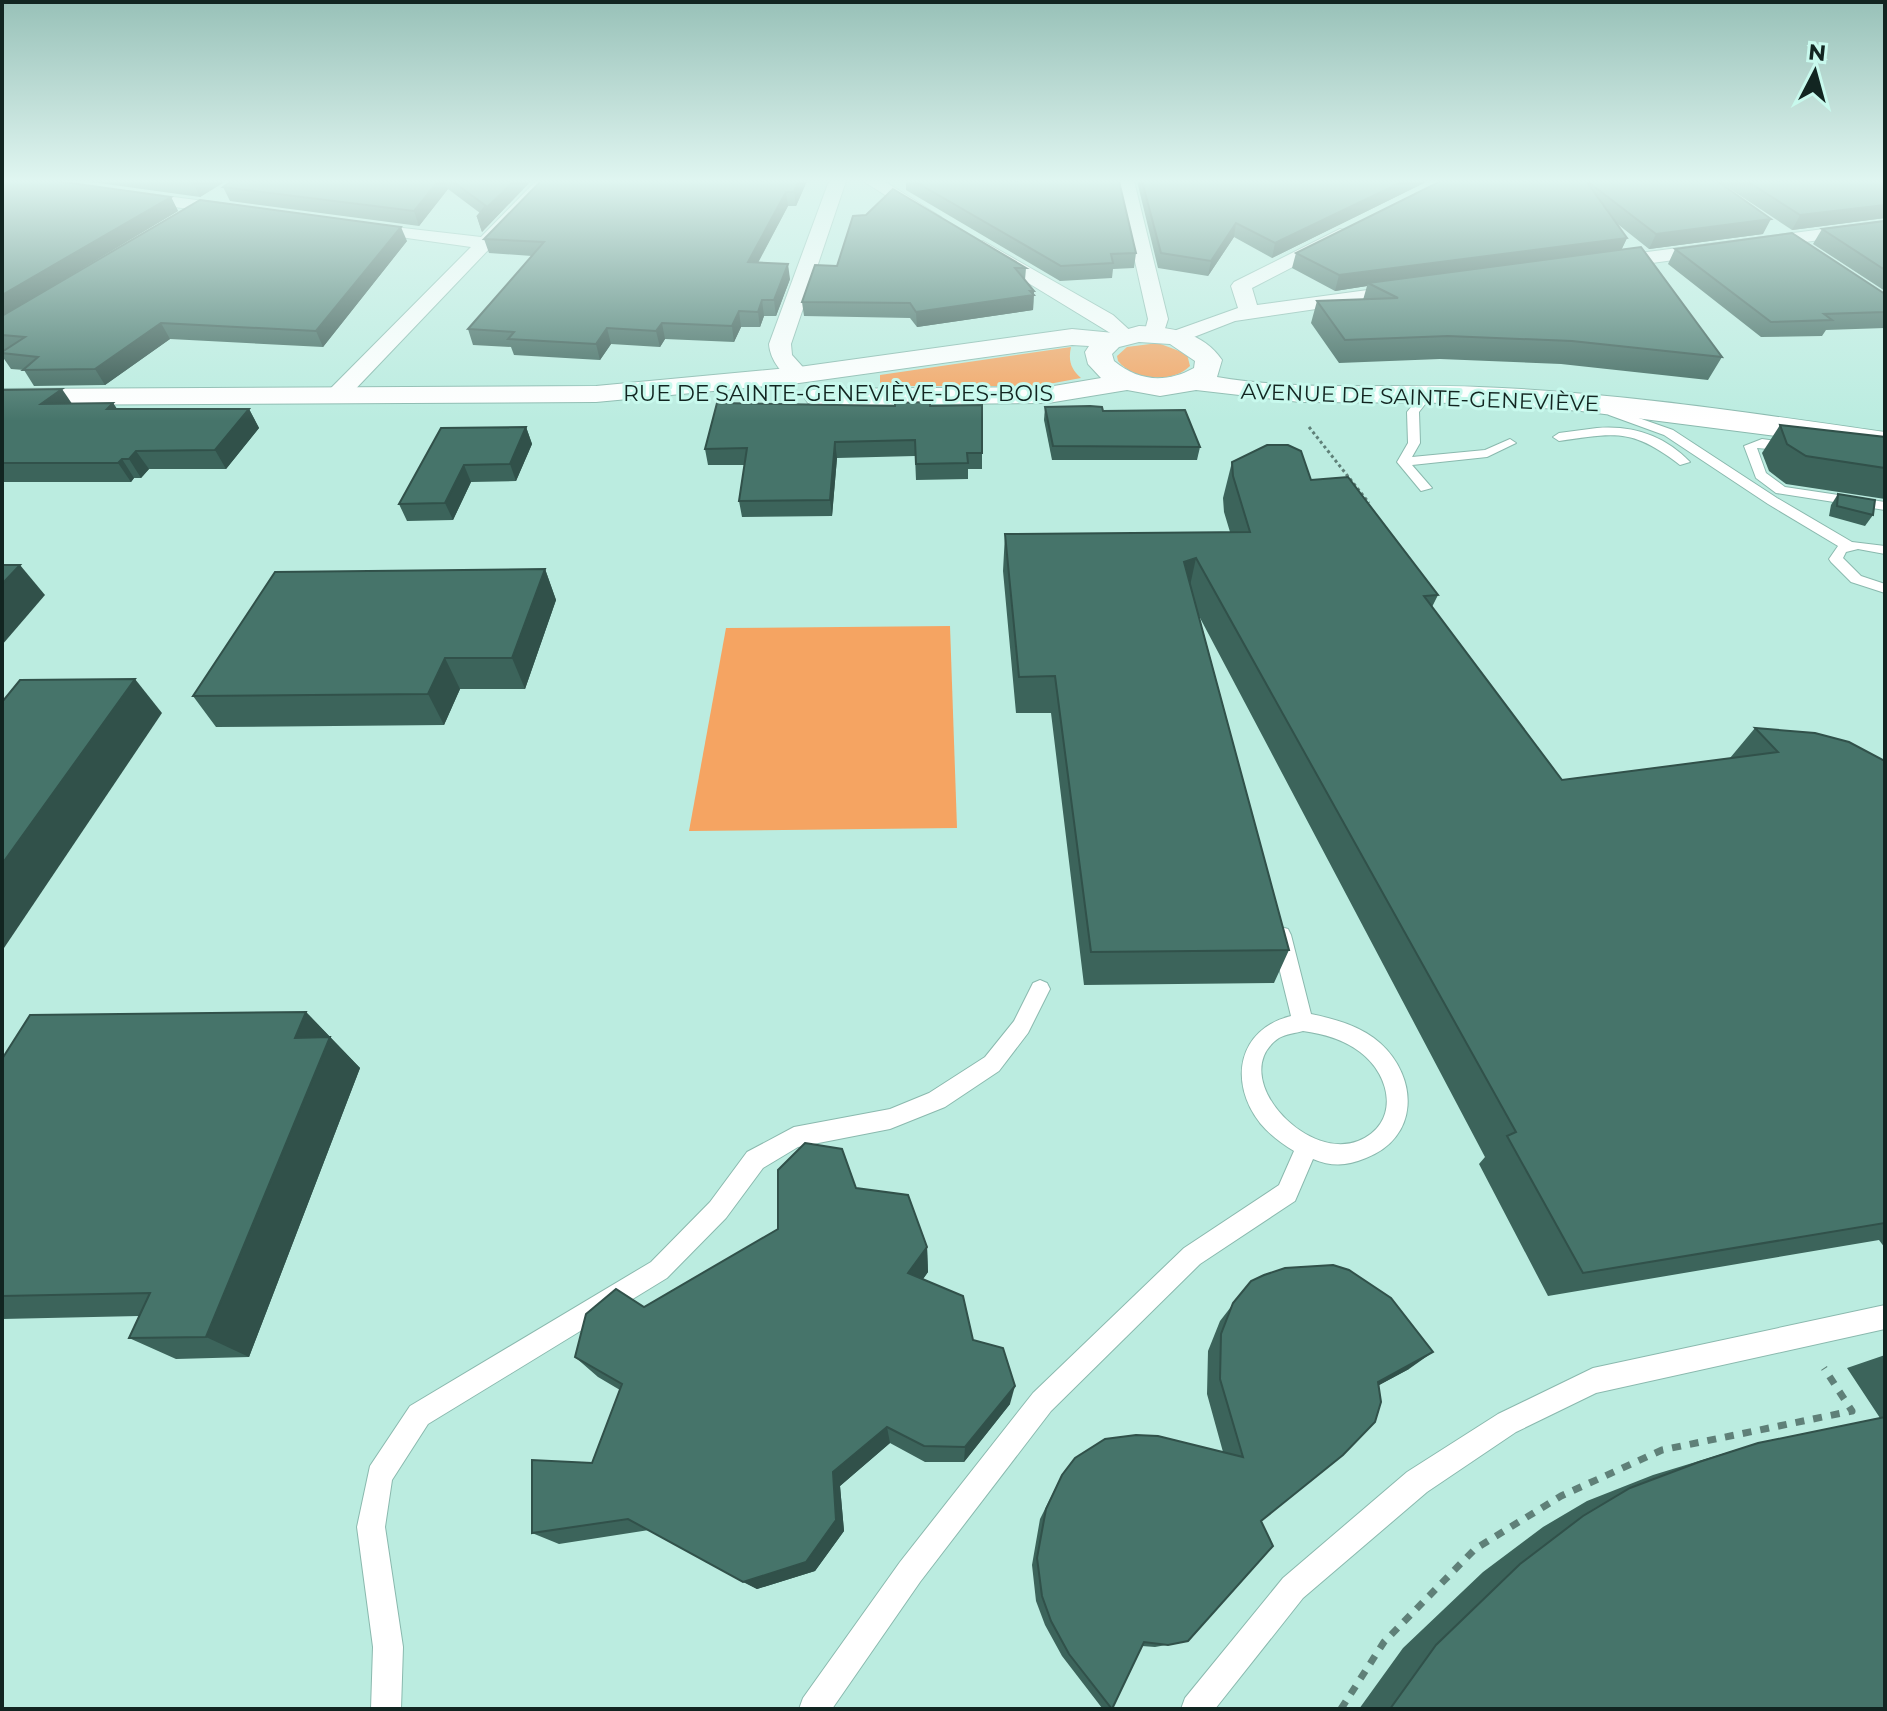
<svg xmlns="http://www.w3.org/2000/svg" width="1887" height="1711" viewBox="0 0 1887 1711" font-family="Montserrat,sans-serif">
<rect width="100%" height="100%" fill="#bbece0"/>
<g fill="#f5a462">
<path d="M1158,343L1187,354L1190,366C1172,384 1133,380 1118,361L1117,356L1127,347Z"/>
<path d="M1071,347C1068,361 1071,369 1081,378L1038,386H880V375Z"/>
<path d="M950,626L957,828L689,831L726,628Z"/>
</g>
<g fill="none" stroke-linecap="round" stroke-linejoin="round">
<g stroke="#8ab9ae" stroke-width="2">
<g id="lane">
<path d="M1427,391L1433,394L1419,412L1420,443L1412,457L1485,450L1510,439L1516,443L1487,457L1412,465L1432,488L1421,491L1397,462L1408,443L1407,412L1423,392Z"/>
<path d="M1613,409L1673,430L1777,498L1852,542L1885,546V554L1858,549L1846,552L1843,558L1861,576L1885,584V593L1851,582L1831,562L1829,559L1838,546L1768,504L1664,435L1609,415L1607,413Z"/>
<path d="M1597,428C1633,425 1665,436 1690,462L1680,465C1632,428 1616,433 1559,441L1553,437L1559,433Z"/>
<path d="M1762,439L1791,443L1797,447L1791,451L1757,448L1766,473L1785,487L1885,502V510L1776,493L1756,478L1744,446Z"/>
<path d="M1281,927L1288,929L1291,935L1311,1014C1335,1019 1361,1026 1380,1043C1419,1078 1419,1138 1366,1158C1347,1166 1332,1167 1313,1159L1295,1201L1200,1264L1051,1411L920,1582L832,1709H799L803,1698L900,1562L1033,1393L1184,1248L1279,1185L1294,1151C1281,1143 1270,1135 1260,1123C1228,1082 1238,1029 1291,1016L1271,935L1274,929ZM1303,1031C1324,1034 1343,1039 1360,1052C1392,1076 1400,1124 1358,1141C1304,1162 1226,1074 1279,1038C1286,1034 1296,1033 1303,1031Z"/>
<path d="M1040,980L1047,983L1050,989L1028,1033L999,1071L945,1107L890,1129L798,1147L763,1168L726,1218L667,1278L428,1424L392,1480L385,1527L403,1647L401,1709H371L373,1647L357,1527L370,1466L410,1406L651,1262L710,1202L747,1152L794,1127L890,1109L929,1093L985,1057L1014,1021L1033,983Z"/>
<path d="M1885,1305V1329L1596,1393L1516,1432L1427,1492L1303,1598L1215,1709H1181L1185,1698L1283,1578L1407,1472L1498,1414L1593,1368Z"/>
</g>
</g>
<g stroke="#8ab9ae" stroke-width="2">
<g id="street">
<path d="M536,181H554L345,400H329L326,395L329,390L471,247L357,231L348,226L351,222L481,237Z"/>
<path d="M829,181H846L791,344L792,355L810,375L799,382C783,378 770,360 769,344Z"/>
<path d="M863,181H884L941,217L938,221H926Z"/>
<path d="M1117,181H1134L1168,319L1162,338L1155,340L1144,334L1148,319Z"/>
<path d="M127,191L243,206L252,211L243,216L121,200L118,196Z"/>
<path d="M1885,221V231L1601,270L1591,264L1601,258Z"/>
<path d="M1340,229L1347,231L1349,235L1347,239L1252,288L1257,305L1412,284L1422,290L1419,294L1235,321L1176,344L1165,338L1168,333L1238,308L1231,286L1234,282Z"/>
<path d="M983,241L1113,315L1136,336L1125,342L976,251L974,247Z"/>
</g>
</g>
<g stroke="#8ab9ae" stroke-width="2">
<path id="secondary" d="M1139,326C1171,327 1203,332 1222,360L1217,377C1304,392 1392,383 1479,387C1615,392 1750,413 1885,432V450L1581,411L1479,403L1300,402L1196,390L1160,396L1127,390L1048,403L818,405L808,403L804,397L808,391L818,389L1048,387L1101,378L1088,364L1085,352L1089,346L1072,345L799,383L596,402L2,405V389L596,386L799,367L1072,329L1114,333ZM1139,342L1170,344L1195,361L1194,368C1167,383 1139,382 1114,361L1112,354L1119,347Z"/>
</g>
<path stroke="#5f8078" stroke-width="3" stroke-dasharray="3 3" stroke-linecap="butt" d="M1309,427L1369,503"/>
<path stroke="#5f8078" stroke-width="7" stroke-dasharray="9 9" stroke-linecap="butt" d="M1341,1709L1384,1642L1475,1549L1561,1496L1662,1450L1852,1411L1824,1368"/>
<use href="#lane" fill="#fff" fill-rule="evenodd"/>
<use href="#street" fill="#fff" fill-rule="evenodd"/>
<use href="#secondary" fill="#fff" fill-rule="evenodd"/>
</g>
<g fill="#3c645b">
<path d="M2,181L171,197L178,211L58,283L407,241L323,347L170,339L105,385L34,386L24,370L11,369L2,356V352L4,350H2Z"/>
<path d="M84,181H226L200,197Z"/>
<path d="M231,181H531L482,232L477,217L480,213L448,189L419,226L230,201L223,187Z"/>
<path d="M807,181L796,206H788L758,263L790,279L776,316H764L760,327H741L734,342L665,339L660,347L611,344L600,360L514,355L511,347L473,345L468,329L532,256L489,253L484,239Z"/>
<path d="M906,181H1119L1136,253L1134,268L1113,269L1112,278L1060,281L906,190Z"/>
<path d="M1137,181H1428L1272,258L1234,237L1208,276L1158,268Z"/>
<path d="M1441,181H1717L1763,234L1649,249L1615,222L1627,238L1621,250L1722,357L1708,380L1561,364L1440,359L1339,363L1311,323L1317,301L1363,300L1367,286L1335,291L1292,268L1296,253Z"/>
<path d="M1718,181H1885V218L1792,230Z"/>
<path d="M1885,221V291L1813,244L1822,229Z"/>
<path d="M1675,249L1885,294V328L1826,330L1822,336L1761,337L1668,264Z"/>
<path d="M837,266L1026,268L1025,280L1034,291L1033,310L917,327L910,318L804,316L802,302Z"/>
<path d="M2,390L72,404L113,403L117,409H249L259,428L226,469H149L141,478H134L131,482H2Z"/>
<path d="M930,406L982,453V469H968V479L916,480L915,456L837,458L832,516L742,517L739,501L745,465H708L705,449Z"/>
<path d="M1045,407L1103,411L1200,447L1197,460H1052L1044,420Z"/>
<path d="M1780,425L1885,437V499L1786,484L1769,471L1762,453Z"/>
<path d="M526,427L532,444L516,481L471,482L453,520L407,521L399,504Z"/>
<path d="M1232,462L1311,480L1438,595L1432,607L1562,780L1730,758L1755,728L1885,761V1248L1879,1240L1548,1296L1479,1164L1485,1157L1199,616L1289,950L1274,983L1084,985L1051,713H1016L1003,571L1005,534L1230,532L1224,512L1223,498Z"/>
<path d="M1838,494L1873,515L1865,526L1829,516L1831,505Z"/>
<path d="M545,569L556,600L525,689H460L444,725L216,727L193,696Z"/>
<path d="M306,1012L360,1068L249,1357L176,1359L129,1338L139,1316L2,1319V1059Z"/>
<path d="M856,1188L927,1247L928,1272L923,1279L973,1340L1010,1404L964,1462H925L890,1443L840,1486L844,1531L815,1571L757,1589L649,1530L559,1544L532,1533L592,1463L620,1390L598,1377L575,1357L644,1307Z"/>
<path d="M1251,1281L1409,1369L1379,1385L1261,1521L1188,1641L1155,1647L1142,1646L1112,1709L1102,1708L1062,1656L1045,1625L1036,1601L1032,1565L1040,1519L1062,1475L1223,1452L1207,1394L1208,1351L1220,1321Z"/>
<path d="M1885,1355V1709H1359L1403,1648L1483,1572L1543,1527L1587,1501L1653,1475L1758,1443L1880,1418L1847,1368Z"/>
</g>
<g fill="#31514a">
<path d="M196,181H226L200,197L193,183Z"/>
<path d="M438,181H445L448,189L419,226L414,211Z"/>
<path d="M514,181H531L482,232L477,217Z"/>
<path d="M799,181H807L796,206L794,192Z"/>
<path d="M1404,181H1428L1272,258L1275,243Z"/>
<path d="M786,192L788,206L750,277L748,262Z"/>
<path d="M171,197L178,211L2,316V295Z"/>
<path d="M1885,205V218L1792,230L1800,215Z"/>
<path d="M1771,219L1763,234L1649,249L1656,234Z"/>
<path d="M1236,223L1234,237L1208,276L1211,261Z"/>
<path d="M401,227L407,241L323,347L316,331Z"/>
<path d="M1627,238L1620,253L1368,283L1367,286L1335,291L1339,275Z"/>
<path d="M788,264L790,279L776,316L774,300Z"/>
<path d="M1034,291L1033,310L917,327L916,312Z"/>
<path d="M762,300L764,316L760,327L758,312Z"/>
<path d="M739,311L741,327L734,342L732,326Z"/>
<path d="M161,323L170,339L105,385L95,369Z"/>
<path d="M662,323L665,339L660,347L656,331Z"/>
<path d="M607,328L611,344L600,360L596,344Z"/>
<path d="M62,389L75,408L41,404Z"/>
<path d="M113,403L125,421L107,409Z"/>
<path d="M249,409L259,428L226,469L215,450Z"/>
<path d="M526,427L532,444L516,481L510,464Z"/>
<path d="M835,442L837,458L832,516L830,500Z"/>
<path d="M136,451L149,469L141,478L129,459Z"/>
<path d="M122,459L134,478L131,482L118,463Z"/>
<path d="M464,465L471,482L453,520L445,503Z"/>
<path d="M1196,558L1188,595L1184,562Z"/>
<path d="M20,565L45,595L2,645V584Z"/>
<path d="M545,569L556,600L525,689L512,658Z"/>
<path d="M445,658L460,689L444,725L428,694Z"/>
<path d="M135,679L162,713L2,951V864Z"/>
<path d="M306,1012L360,1068L249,1357L206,1337L295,1038Z"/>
<path d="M927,1247L928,1272L910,1297L908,1273Z"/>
<path d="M1433,1352L1409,1369L1357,1397L1378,1382Z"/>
<path d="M1015,1386L1010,1404L964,1462L965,1447Z"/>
<path d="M887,1427L890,1443L840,1486L844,1531L815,1571L757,1589L743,1582L833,1472Z"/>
</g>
<g fill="#46746a" stroke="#31514a" stroke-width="2">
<path d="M2,181H57L171,197L2,295Z"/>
<path d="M231,181H438L414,211L223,187Z"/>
<path d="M452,181H514L477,217L486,206Z"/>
<path d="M541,181H799L794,192H786L748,262L788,264L774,300H762L758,312L739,311L732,326L662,323L656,331L607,328L596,344L508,339L514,332L468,329L544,242L484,239Z"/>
<path d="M914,181H1119L1136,253L1111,254L1113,263L1061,266Z"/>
<path d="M1142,181H1404L1275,243L1236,223L1211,261L1161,253Z"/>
<path d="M1441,181H1586L1627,238L1339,275L1296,253Z"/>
<path d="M1587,181H1717L1771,219L1656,234Z"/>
<path d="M1747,181H1885V205L1800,215Z"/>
<path d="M893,189L1026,268H1015L1034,291H1030L1034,295L916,312L910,303L802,302L815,265L837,266L853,216L866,215Z"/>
<path d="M200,200L401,227L316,331L161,323L95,369L23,370L38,357L2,353V352L25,337L2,335V316Z"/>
<path d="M1885,221V270L1822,229Z"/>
<path d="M1792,233L1885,294V312L1824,314L1832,320L1771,322L1675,249Z"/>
<path d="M1641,247L1722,357L1572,341L1448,336L1345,340L1317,301L1398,298L1368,283Z"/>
<path d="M62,389L41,404L113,403L107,409H249L215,450L136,451L129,459H122L118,463H2V390Z"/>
<path d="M930,402V406L982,405V453H967L968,463L916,464L915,440L835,442L830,500L739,501L747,448L705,449L717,403L895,406V403Z"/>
<path d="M1090,406L1102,407L1103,411L1185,410L1200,447L1053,446L1045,407Z"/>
<path d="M1780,425L1885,437V468L1806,456L1787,444Z"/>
<path d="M526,427L510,464L464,465L445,503L399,504L441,428Z"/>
<path d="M1267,445H1288L1301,451L1311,480L1348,477L1438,595L1424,596L1562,780L1778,752L1755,728L1815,733L1849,742L1885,761V1223L1583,1273L1507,1136L1516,1132L1196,558L1184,562L1289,950L1091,952L1055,676L1019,677L1005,534L1250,532L1233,476L1232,462Z"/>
<path d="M1838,494L1875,500L1873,515L1837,506Z"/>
<path d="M2,565H20L2,584Z"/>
<path d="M545,569L512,658H445L428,694L193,696L275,572Z"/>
<path d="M135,679L2,864V702L20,680Z"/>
<path d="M306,1012L295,1038L330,1037L206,1337L129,1338L150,1293L2,1296V1059L30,1015Z"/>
<path d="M805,1143L842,1149L856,1188L908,1195L927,1247L908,1273L963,1296L973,1340L1003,1348L1015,1386L965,1447L924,1446L887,1427L833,1472L836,1520L806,1562L743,1582L628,1519L532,1533V1460L592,1463L622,1384L575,1357L586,1314L616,1289L644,1307L778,1229V1170Z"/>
<path d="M1333,1265L1349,1270L1391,1298L1433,1352L1378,1382L1381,1402L1375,1422L1343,1455L1261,1521L1273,1546L1188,1641L1168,1645L1144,1642L1112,1709L1069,1654L1051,1621L1042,1596L1037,1558L1046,1509L1062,1475L1075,1458L1105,1439L1136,1435L1158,1436L1243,1457L1220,1379L1221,1334L1233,1303L1251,1281L1264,1275L1285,1268Z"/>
<path d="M1885,1417V1709H1390L1436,1645L1520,1564L1583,1516L1630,1488L1699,1462L1758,1443Z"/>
</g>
<linearGradient id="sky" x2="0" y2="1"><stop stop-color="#98c1b8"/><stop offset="0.43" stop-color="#e0f6f1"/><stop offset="1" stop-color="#e0f6f1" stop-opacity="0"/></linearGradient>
<rect width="1887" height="421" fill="url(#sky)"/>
<g text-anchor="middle" stroke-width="6" stroke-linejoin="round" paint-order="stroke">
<g font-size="22" fill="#122521" stroke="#c8f9ed">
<text x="838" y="401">RUE DE SAINTE-GENEVIÈVE-DES-BOIS</text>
<text transform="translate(1420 397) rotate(2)" y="8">AVENUE DE SAINTE-GENEVIÈVE</text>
</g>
</g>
<rect width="1887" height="1711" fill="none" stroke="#122521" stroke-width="8"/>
<g transform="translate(1815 72) rotate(6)" stroke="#c8f9ed" stroke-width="6" paint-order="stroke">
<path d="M0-6L14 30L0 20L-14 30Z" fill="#122521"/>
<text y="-12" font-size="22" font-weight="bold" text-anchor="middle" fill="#122521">N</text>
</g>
</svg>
